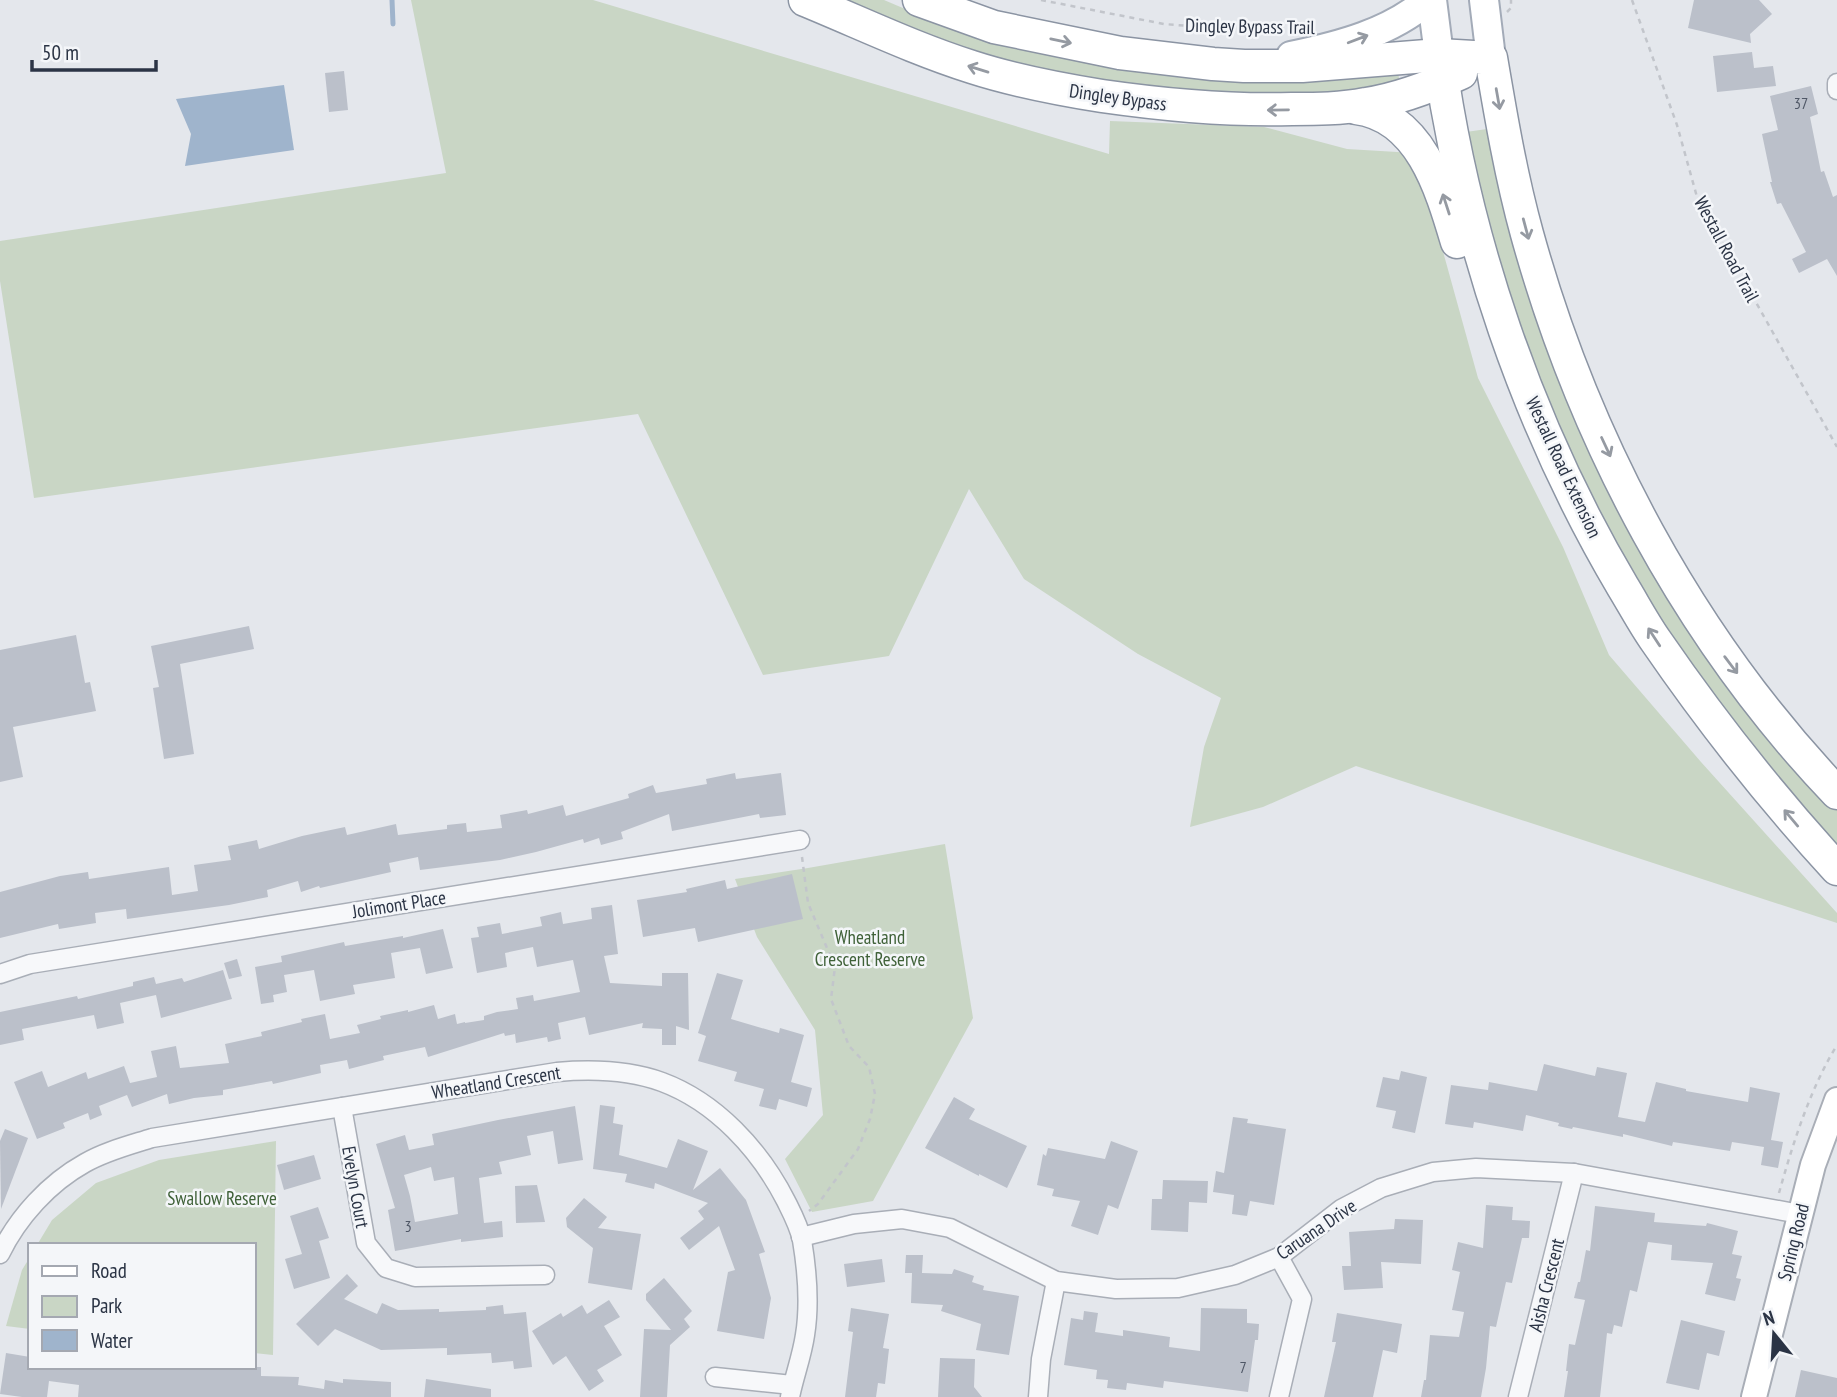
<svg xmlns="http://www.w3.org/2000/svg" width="1837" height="1397" viewBox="0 0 1837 1397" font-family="'PT Sans Narrow',sans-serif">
<rect width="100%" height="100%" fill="#e4e7ec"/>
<g fill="#c9d6c5">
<path d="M411,0H593L1109,154L1110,121L1264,127L1347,149L1414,153L1434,219L1478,378L1563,547L1609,655L1701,762L1837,913V923L1356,766L1263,807L1190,827L1204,747L1221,698L1138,654L1024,579L969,489L889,656L763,675L638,414L34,498L0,281V241L446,173Z"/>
<path d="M839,0H884L924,17L986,37L1050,55L1116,67L1398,71L1400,86L1316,96L1156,90L1047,71L990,57L947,43Z"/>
<path d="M1487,129L1561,376L1837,805V857L1711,702L1613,543L1563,440L1525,346L1495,252L1466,132Z"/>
<path d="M945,844L973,1018L873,1201L812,1212L785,1159L823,1115L815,1030L757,937L735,879L808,868Z"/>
<path d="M276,1141L273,1355L254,1353V1245H37L52,1220L96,1183L159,1160Z"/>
<path d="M30,1257V1329L6,1326L22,1270Z"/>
</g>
<path fill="#9fb4cc" d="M284,85L294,150L185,166L191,134L176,99Z"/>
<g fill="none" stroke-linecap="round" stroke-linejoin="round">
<path stroke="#9fb4cc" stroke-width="5" d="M392,0L393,24"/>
</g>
<g fill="#bbc0ca" fill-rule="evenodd">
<path d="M1694,0H1759L1772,14L1750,34L1751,43L1688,28Z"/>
<path d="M1752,52L1754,68L1773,66L1776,86L1717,92L1713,56Z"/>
<path d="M344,71L348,110L329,112L325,73Z"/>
<path d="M1811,86L1818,114L1810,117L1821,172L1824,171L1833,197L1837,195V276L1827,259L1799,273L1792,259L1806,252L1781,203L1777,204L1770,182H1772L1762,134L1778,130L1770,96Z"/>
<path d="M249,626L254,649L180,664L194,754L164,759L153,688L159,687L151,646Z"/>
<path d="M76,635L85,683L90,682L96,711L13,727L23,777L0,782V650Z"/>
<path d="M735,773L736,779L781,773L786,815L760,818L759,814L672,831L669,814L621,832L623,839L601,845L599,838L584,843L583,839L536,852L500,860L420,870L418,857L389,863L391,872L320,888L319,886L301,892L298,881L267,890L268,897L229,905L127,919L126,909L95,913L96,923L59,929L58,924L0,938V892L60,876L88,872L89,879L169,867L172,895L198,891L194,865L231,860L228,846L257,840L259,849L302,836L345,827L347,835L396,824L398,835L447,829V825L466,823L467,832L502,828L500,815L527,810L528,814L563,805L566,816L629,798L628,794L653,785L656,793L707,784L706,779Z"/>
<path d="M792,874L803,919L698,942L695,928L643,937L637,900L687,892L686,889L725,880L727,889Z"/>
<path d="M612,905L618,954L604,956L610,983L662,986V973H688L689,1030L676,1026V1045H662V1029L642,1028L643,1023L589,1035L585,1017L558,1023L561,1039L548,1042L547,1037L516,1043L515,1034L505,1036L504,1033L428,1057L425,1047L383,1056L384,1060L349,1069L347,1060L320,1065L321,1073L273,1084L272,1081L223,1090V1095L194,1098L169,1104L167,1094L132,1107L127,1095L99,1106L102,1115L90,1120L88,1113L63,1123L65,1128L37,1139L14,1082L42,1071L48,1087L86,1072L88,1079L124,1066L130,1083L157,1077L151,1051L176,1046L180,1068L229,1063L225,1044L262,1036L261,1032L302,1022L301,1019L325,1014L330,1039L360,1033L357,1025L381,1019L380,1016L408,1010V1012L434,1005L438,1019L455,1014L457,1024L465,1022V1023L484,1020V1016L497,1012L518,1009L516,998L533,995L534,1001L580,992L573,960L537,967L533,947L505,953L507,967L477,973L471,938L479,937L477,927L500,923L502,934L542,926L540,917L561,912L563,924L592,919L591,908Z"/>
<path d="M443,929L453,968L426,974L420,948L391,953L395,978L353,985L355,994L320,1001L314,970L284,975L287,992L273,995L274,1002L261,1004L255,967L282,962L281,956L344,942L345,946L403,936V938Z"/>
<path d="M237,959L242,976L229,979L224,963Z"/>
<path d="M223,970L232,999L161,1018L156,995L120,1003L124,1023L97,1029L94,1015L22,1029L24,1040L0,1045V1012L77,996L78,999L133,986V982L154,977L156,984L182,978L184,982Z"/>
<path d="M717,973L743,980L731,1019L779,1033L780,1028L804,1035L791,1082L812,1088L807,1107L779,1099L776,1110L759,1106L764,1089L734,1081L737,1072L698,1061L706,1036L698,1033Z"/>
<path d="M1544,1064L1595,1076L1597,1067L1627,1073L1618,1117L1645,1122L1656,1082L1686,1089V1091L1748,1102L1750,1087L1780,1093L1771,1140L1783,1142L1778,1168L1761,1165L1764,1147L1732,1142L1730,1151L1673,1142L1672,1146L1623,1134V1137L1573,1127L1572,1129L1558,1126L1559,1123L1526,1115L1523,1131L1474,1122L1473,1128L1445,1124L1451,1085L1488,1090L1489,1082L1537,1091Z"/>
<path d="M1401,1071L1427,1077L1415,1133L1392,1128L1396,1111L1376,1107L1383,1077L1399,1080Z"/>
<path d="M954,1097L975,1109L969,1119L1027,1146L1007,1188L979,1174V1176L925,1148Z"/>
<path d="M600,1105L615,1107L613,1123L623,1125L619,1155L667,1168L678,1139L708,1151L693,1190L720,1168L746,1200L765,1252L759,1254L771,1298L764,1339L717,1331L728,1272L735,1270L719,1226L689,1250L680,1238L704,1219L698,1211L708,1203L655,1183L654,1189L625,1182L627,1174L593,1169Z"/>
<path d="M575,1106L583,1160L558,1164L553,1131L527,1136L531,1155L499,1162L502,1174L479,1178L484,1223L502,1221L503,1237L461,1242V1239L395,1251L388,1210L395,1208L376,1144L405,1135L409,1150L434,1145L432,1134L498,1120ZM431,1167L434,1181L454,1177L458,1214L415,1222L410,1196L404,1175Z"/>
<path d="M1233,1117L1248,1119L1247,1123L1286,1129L1274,1205L1250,1201L1247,1216L1232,1214L1234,1195L1213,1192L1216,1171L1224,1173Z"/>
<path d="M5,1129L28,1138L1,1209L0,1141Z"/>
<path d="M1111,1141L1138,1151L1118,1209L1108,1205L1098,1235L1071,1226L1080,1201L1052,1196L1054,1189L1037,1185L1043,1154L1046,1156L1048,1148L1105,1159Z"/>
<path d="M314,1155L321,1179L284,1190L277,1165Z"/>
<path d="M1163,1180L1208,1181L1207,1203L1189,1202L1188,1232L1151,1230L1152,1199H1162Z"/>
<path d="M537,1185L545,1222L516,1223L515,1186Z"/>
<path d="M584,1198L607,1217L598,1228L641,1234L632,1290L588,1283L593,1248L567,1227L566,1218Z"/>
<path d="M1486,1205L1513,1207L1512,1220L1530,1221L1529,1238H1522L1512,1283L1506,1282L1496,1327L1490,1326L1486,1368L1481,1397H1421L1424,1380H1426L1430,1335L1459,1337L1464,1312L1452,1310L1460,1272L1452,1270L1458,1242L1483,1248Z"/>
<path d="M1595,1206L1655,1213L1654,1222L1706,1226L1707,1223L1738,1231L1732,1254L1742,1256L1736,1278L1741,1279L1735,1301L1705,1294L1713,1263L1671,1260L1672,1245L1648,1242L1637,1292L1630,1290L1622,1327L1614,1325L1612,1334L1607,1333L1600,1397H1564L1568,1371H1566L1569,1344L1575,1345L1585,1300L1574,1298L1578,1282H1580L1586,1250L1590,1251Z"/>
<path d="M318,1207L329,1238L319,1241L330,1278L294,1289L285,1259L302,1254L290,1216Z"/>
<path d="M1395,1219L1423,1220L1421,1264L1381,1262L1383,1288L1344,1290L1342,1266H1351L1349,1232L1394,1229Z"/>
<path d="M906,1255H923L922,1273L952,1274L954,1269L974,1276L972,1282L984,1286L983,1290L1019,1296L1009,1355L976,1350L981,1324L941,1311L943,1305L911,1303L912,1273H905Z"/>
<path d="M882,1259L885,1282L847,1287L844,1264Z"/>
<path d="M347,1274L358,1286L344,1299L377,1314L382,1303L398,1310L439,1309V1312L486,1310V1307L503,1305L504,1314L526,1312L532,1367L514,1369L513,1361L492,1363L491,1353L447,1355V1348L381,1350L335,1329L318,1346L296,1324Z"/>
<path d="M664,1278L692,1311L684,1319L690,1327L670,1345L667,1397H640L644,1329L671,1330L646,1300V1294Z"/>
<path d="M609,1300L620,1317L604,1326L622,1355L597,1370L604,1381L589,1391L566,1356L553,1365L532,1331L561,1313L563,1317L582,1305L587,1314Z"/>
<path d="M851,1308L889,1314L883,1348L889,1349L885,1384L878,1383L876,1397H845L853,1332L848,1331Z"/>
<path d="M1201,1308L1247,1309V1323L1259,1324L1258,1340H1255L1248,1392L1164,1381L1163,1388L1127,1383L1126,1390L1107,1388L1108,1380L1096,1379L1097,1370L1064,1365L1071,1318L1083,1320L1084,1311L1098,1313L1095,1332L1123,1336V1330L1170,1337L1169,1347L1200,1351Z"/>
<path d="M1337,1313L1402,1324L1397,1353L1383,1350L1373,1397H1324L1336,1342H1332Z"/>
<path d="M1681,1320L1725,1331L1719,1356L1707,1353L1699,1390L1666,1383Z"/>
<path d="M6,1353L30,1357V1367H261V1376L299,1377L298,1385L324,1389L325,1380L343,1383V1379L391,1382V1397H78L79,1385L49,1381L47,1397H22L0,1394Z"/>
<path d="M940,1358L975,1359L974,1387L982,1397H938Z"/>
<path d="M1801,1370L1837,1378V1397H1795Z"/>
<path d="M426,1379L491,1389V1397H424Z"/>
</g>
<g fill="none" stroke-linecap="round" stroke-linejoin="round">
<g stroke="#a9aeb7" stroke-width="21">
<g id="street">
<path d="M1837,83V90"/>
<path d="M0,974L30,964L800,840"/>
<path d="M342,1107L366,1243L386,1268L415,1277L545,1275"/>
<path d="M801,1237L854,1224L902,1219L950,1228L1056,1281L1116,1289L1178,1288L1235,1275L1279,1257L1341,1209L1381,1188L1433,1172L1476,1168L1574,1173L1800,1214"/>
<path d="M0,1254C18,1217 49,1183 85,1163C106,1151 130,1145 152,1138L557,1072C591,1069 629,1070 662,1082C716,1102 760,1150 786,1201C792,1213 799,1226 802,1240C807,1270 810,1304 805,1335C802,1356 794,1377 790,1397"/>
<path d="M715,1377L792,1385"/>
<path d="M1038,1397L1041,1359L1056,1281"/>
<path d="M1279,1397L1302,1299L1279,1257"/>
<path d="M1518,1397L1574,1173"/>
</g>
</g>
<g stroke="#a9aeb7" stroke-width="28">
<path id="secondary" d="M1754,1397L1813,1165L1837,1100"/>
</g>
<g stroke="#a3abb8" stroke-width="32">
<g id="primary">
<path d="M1432,0L1439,55"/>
<path d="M1484,0L1491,58"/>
<path d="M1291,56C1339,46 1390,33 1428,0"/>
</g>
</g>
<g stroke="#8b94a3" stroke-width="35">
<g id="highway">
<path d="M805,0C861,23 915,49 972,67C1015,81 1058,89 1102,96C1165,105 1228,111 1292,109C1316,109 1341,109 1366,104C1399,99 1430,87 1461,73"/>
<path d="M919,0L994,27L1120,53L1213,64L1244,66H1302L1439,55L1491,58C1501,117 1511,176 1527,234C1584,440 1689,638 1837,793"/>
<path d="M1439,55C1464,239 1528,427 1623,587C1634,605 1644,624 1656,641C1711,721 1771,797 1837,869"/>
<path d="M1356,108C1420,116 1441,188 1457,242"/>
</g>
</g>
<g stroke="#c2c5cb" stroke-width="2.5" stroke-dasharray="5 5" stroke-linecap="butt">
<path d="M1041,0L1164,24L1238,30L1312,27"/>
<path d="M1632,0L1677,125L1697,197L1837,447"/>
<path d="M1507,12L1511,8V0"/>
<path d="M802,857L808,903L835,967L831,999L849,1046L869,1067L875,1094L870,1119L858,1149L818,1204L809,1211"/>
<path d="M1779,1193C1793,1143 1810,1089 1837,1045"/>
</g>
<use href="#street" stroke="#f7f8fa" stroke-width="18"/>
<use href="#secondary" stroke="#fff" stroke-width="24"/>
<use href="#primary" stroke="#fff" stroke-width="28"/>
<use href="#highway" stroke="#fff" stroke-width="32"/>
</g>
<defs><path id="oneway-shaft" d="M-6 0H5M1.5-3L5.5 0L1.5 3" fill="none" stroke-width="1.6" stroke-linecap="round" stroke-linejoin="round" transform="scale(1.75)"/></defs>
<g stroke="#959aa2">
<use href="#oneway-shaft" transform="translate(1358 39) rotate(-21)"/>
<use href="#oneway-shaft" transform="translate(1061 41) rotate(12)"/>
<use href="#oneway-shaft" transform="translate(978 69) rotate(-163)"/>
<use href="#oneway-shaft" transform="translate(1498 99) rotate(80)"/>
<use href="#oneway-shaft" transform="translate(1278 110) rotate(179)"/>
<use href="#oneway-shaft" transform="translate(1446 204) rotate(-108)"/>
<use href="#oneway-shaft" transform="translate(1526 229) rotate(75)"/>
<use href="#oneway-shaft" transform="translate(1606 447) rotate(65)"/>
<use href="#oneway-shaft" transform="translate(1654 637) rotate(-123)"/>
<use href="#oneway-shaft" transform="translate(1731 665) rotate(53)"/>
<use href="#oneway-shaft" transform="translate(1791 818) rotate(-130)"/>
</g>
<g text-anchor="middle" stroke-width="5" stroke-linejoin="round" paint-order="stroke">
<g font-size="16" fill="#4f5766">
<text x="1801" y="109">37</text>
<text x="408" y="1232">3</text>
<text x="1243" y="1373">7</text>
</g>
<g font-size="19" fill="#2b3445" stroke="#f4f6f9">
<text transform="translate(1250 26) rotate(1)" y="7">Dingley Bypass Trail</text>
<text transform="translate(1118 97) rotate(8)" y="7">Dingley Bypass</text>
<text transform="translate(1727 249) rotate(62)" y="7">Westall Road Trail</text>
<text transform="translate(1564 467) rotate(65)" y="7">Westall Road Extension</text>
<text transform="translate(399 904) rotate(-9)" y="7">Jolimont Place</text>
<text transform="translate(496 1082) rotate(-9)" y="7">Wheatland Crescent</text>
<text transform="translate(356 1187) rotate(80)" y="7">Evelyn Court</text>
<text transform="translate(1316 1229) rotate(-34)" y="7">Caruana Drive</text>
<text transform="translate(1793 1242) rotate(-76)" y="7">Spring Road</text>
<text transform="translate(1546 1285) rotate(-76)" y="7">Aisha Crescent</text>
</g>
<g font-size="19" fill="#3f6138" stroke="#f4f6f9">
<text x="870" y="944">Wheatland<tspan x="870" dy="22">Crescent Reserve</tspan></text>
<text x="222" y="1205">Swallow Reserve</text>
</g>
</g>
<rect x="28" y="1243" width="228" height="126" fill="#f4f6f9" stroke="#a4a8b1" stroke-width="2"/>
<rect x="42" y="1266" width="35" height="10" fill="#ffffff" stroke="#a4a8b1" stroke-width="2"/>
<text x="91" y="1278" font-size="21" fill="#2b3445">Road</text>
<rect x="42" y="1296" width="35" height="21" fill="#c9d6c5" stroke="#a4a8b1" stroke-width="2"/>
<text x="91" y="1313" font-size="21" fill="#2b3445">Park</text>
<rect x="42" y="1330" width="35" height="21" fill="#9fb4cc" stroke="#a4a8b1" stroke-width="2"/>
<text x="91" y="1348" font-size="21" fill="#2b3445">Water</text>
<g transform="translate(1774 1334) rotate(342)" stroke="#f4f6f9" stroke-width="5" paint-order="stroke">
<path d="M0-5L12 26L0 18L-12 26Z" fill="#2b3445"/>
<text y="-10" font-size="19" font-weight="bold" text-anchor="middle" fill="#2b3445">N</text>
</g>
<path d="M32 60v10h124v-10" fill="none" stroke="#2b3445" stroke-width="3.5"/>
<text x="42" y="60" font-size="21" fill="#2b3445" stroke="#f4f6f9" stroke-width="5" paint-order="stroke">50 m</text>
</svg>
